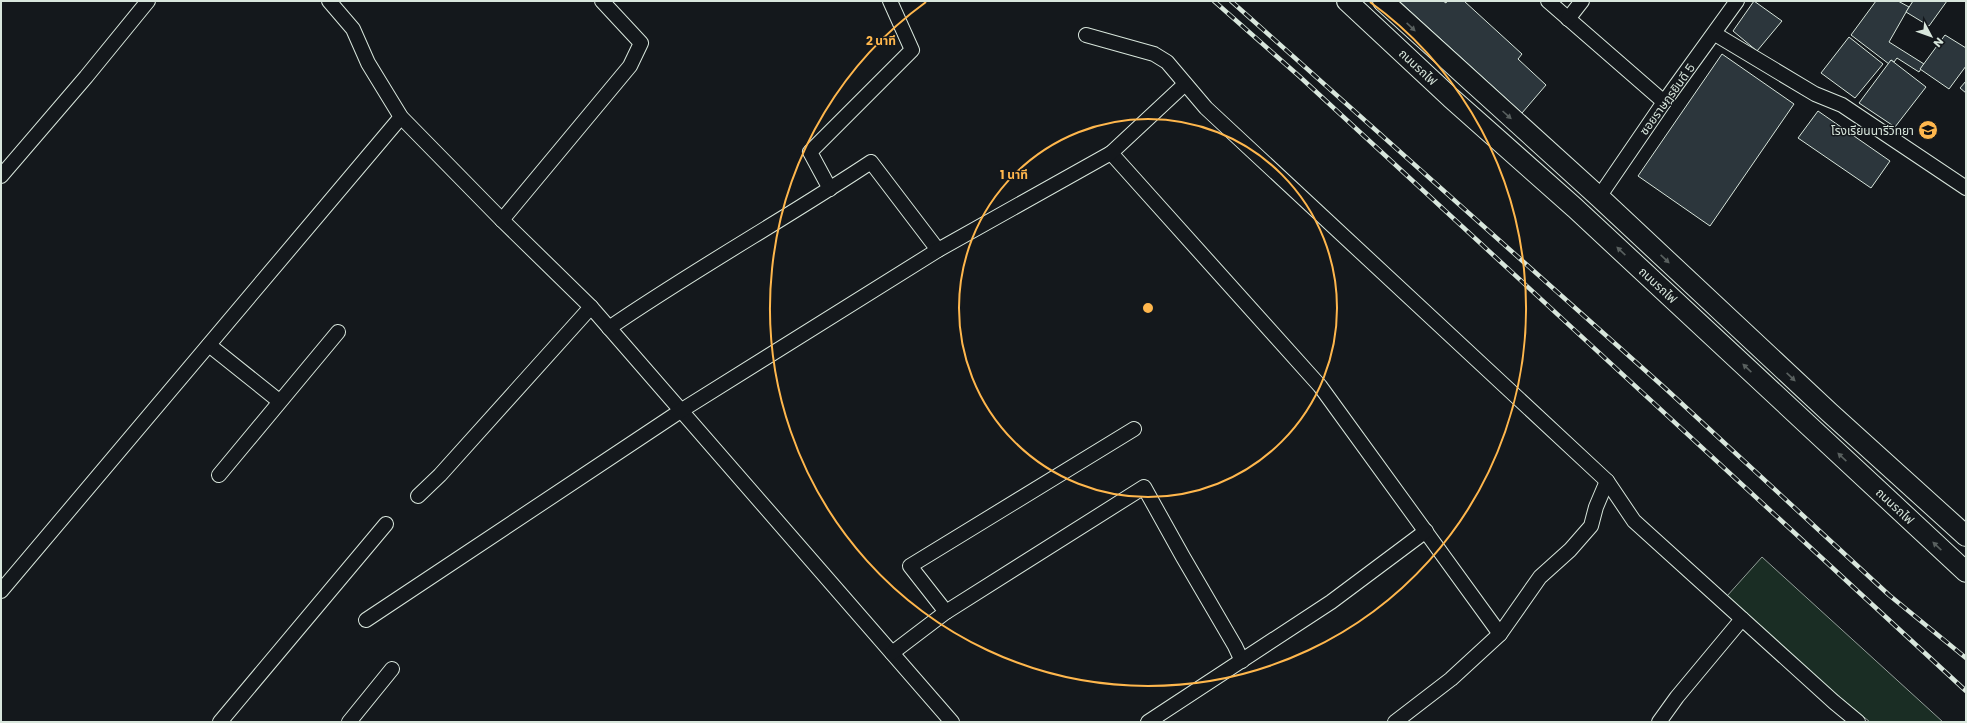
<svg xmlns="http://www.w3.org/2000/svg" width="1967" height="723" font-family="Poppins,'Noto Sans Thai',sans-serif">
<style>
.green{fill:#1a2d24;stroke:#939e99}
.building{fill:#2c363c;stroke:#d8e6dc}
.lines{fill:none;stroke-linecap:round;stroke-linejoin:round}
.street-casing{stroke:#d8e6dc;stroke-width:16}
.secondary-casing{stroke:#d8e6dc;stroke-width:22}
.street{stroke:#14181c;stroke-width:14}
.secondary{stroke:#14181c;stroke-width:20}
.rail-casing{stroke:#d8e6dc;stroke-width:4.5}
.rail{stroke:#14181c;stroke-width:3;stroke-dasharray:9;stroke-linecap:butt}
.oneway{fill:#59605f}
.ring{fill:none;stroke:#ffb74d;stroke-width:2}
.labels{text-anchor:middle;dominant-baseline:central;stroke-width:3;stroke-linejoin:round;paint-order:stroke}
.street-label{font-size:12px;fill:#d8e6dc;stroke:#14181c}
.poi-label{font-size:12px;fill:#d8e6dc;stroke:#14181c;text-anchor:end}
.centre{fill:#ffb74d;stroke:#14181c;stroke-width:2}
.ring-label{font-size:12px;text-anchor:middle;font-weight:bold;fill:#ffb74d;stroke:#14181c;stroke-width:3;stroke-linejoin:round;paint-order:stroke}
</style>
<rect width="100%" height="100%" fill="#14181c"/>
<polygon class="green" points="1762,557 1943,722 1870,722 1814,676 1727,596"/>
<g class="building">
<polygon points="1399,1 1443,1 1446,3 1447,1 1464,1 1522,54 1518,59 1546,85 1522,113"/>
<polygon points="1754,1 1782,21 1757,51 1733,31"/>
<polygon points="1876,1 1898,1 1909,7 1889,42 1924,64 1919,72 1897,58 1894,62 1891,60 1889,64 1851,35"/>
<polygon points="1913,1 1947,1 1929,26 1906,12"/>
<polygon points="1945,35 1966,48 1966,66 1949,89 1920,69"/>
<polygon points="1849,37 1883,64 1855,98 1821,73"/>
<polygon points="1722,54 1794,104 1710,226 1638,176"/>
<polygon points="1891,60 1926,87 1895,127 1859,103"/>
<polygon points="1966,81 1966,93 1960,88"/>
<polygon points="1818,111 1890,161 1871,188 1798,138"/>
</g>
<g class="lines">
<defs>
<g id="street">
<polyline points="329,1 353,29 368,63 401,117 502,220 591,307 952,722"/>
<polyline points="1548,1 1664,102"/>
<polyline points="1568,19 1582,1"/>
<polyline points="1715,34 1815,94 1842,105 1966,188"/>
<polyline points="1086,35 1154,54 1167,62 1206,108 1607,481 1634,521 1834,702 1858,722"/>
<polyline points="1111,153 1320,386 1500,634"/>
<polyline points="1,176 86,77 148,1"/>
<polyline points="830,189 810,152 912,50 890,1"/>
<polyline points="1599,197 1664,102 1737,1"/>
<polyline points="502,220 630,66 641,43 602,1"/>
<path d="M609,328C695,269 785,219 871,162L938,250"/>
<polyline points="209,345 279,401"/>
<polyline points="219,475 338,332"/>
<polyline points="418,496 440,475 591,307"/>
<polyline points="1,591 401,117"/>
<polyline points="946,612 910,566 1134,429"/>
<polyline points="366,620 682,410 938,250 1111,153 1185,84"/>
<polyline points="892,653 946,612 1144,487 1183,557 1235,646 1242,661"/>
<polyline points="220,722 386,524"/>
<polyline points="349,722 392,669"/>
<polyline points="1148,722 1331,602 1426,531"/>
<polyline points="1395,722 1451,679 1500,634 1540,577 1570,550 1591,526 1596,507 1607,481"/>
<polyline points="1659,722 1677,697 1742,619"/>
</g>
<g id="secondary">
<polyline points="1347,1 1451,98 1575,208 1966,572"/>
<polyline points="1383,1 1599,197 1830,413 1966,536"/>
</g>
</defs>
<use href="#street" class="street-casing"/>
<use href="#secondary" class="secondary-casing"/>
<use href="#street" class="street"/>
<use href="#secondary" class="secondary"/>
<defs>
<g id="rail">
<polyline points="1214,1 1299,76 1966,691"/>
<polyline points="1231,1 1666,389 1889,595 1966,658"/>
</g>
</defs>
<use href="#rail" class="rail-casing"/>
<use href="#rail" class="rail"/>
</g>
<defs><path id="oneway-solid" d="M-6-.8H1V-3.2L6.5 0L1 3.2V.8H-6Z"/></defs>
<g class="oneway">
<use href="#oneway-solid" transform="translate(1411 27) rotate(43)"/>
<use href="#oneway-solid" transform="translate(1507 115) rotate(42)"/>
<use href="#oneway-solid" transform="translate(1621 251) rotate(-137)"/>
<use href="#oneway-solid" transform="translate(1665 259) rotate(43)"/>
<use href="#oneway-solid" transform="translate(1747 368) rotate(-137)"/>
<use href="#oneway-solid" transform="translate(1791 377) rotate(43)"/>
<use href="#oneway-solid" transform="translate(1842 457) rotate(-137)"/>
<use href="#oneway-solid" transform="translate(1937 546) rotate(-137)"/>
</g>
<g class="ring">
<circle cx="1148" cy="308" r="189"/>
<path d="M1370 2A378 378 0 1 1 926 2"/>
</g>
<defs>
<symbol id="school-disc" viewBox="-11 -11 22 22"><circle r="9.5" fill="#ffb74d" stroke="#14181c"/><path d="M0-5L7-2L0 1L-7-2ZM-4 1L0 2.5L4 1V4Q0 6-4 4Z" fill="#111"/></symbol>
</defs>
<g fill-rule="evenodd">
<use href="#school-disc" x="1917" y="119" width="22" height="22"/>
</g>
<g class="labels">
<g class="street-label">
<text transform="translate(1418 67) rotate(43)">ถนนรถไฟ</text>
<text transform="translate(1667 99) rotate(-54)">ซอยราษฎรยินดี 5</text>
<text transform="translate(1658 285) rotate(43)">ถนนรถไฟ</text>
<text transform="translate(1895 506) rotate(43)">ถนนรถไฟ</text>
</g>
<g class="poi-label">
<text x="1914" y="130">โรงเรียนนารีวิทยา</text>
</g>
</g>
<circle cx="1148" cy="308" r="6" class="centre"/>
<g class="ring-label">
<text x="881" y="45">2 นาที</text>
<text x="1014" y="179">1 นาที</text>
</g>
<rect width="1967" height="723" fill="none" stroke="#d8e6dc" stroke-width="4"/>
<g transform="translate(1931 36) rotate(131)" stroke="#14181c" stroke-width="3" paint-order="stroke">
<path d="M0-3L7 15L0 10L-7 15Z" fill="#d8e6dc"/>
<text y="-6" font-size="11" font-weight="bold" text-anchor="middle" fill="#d8e6dc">N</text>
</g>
</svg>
